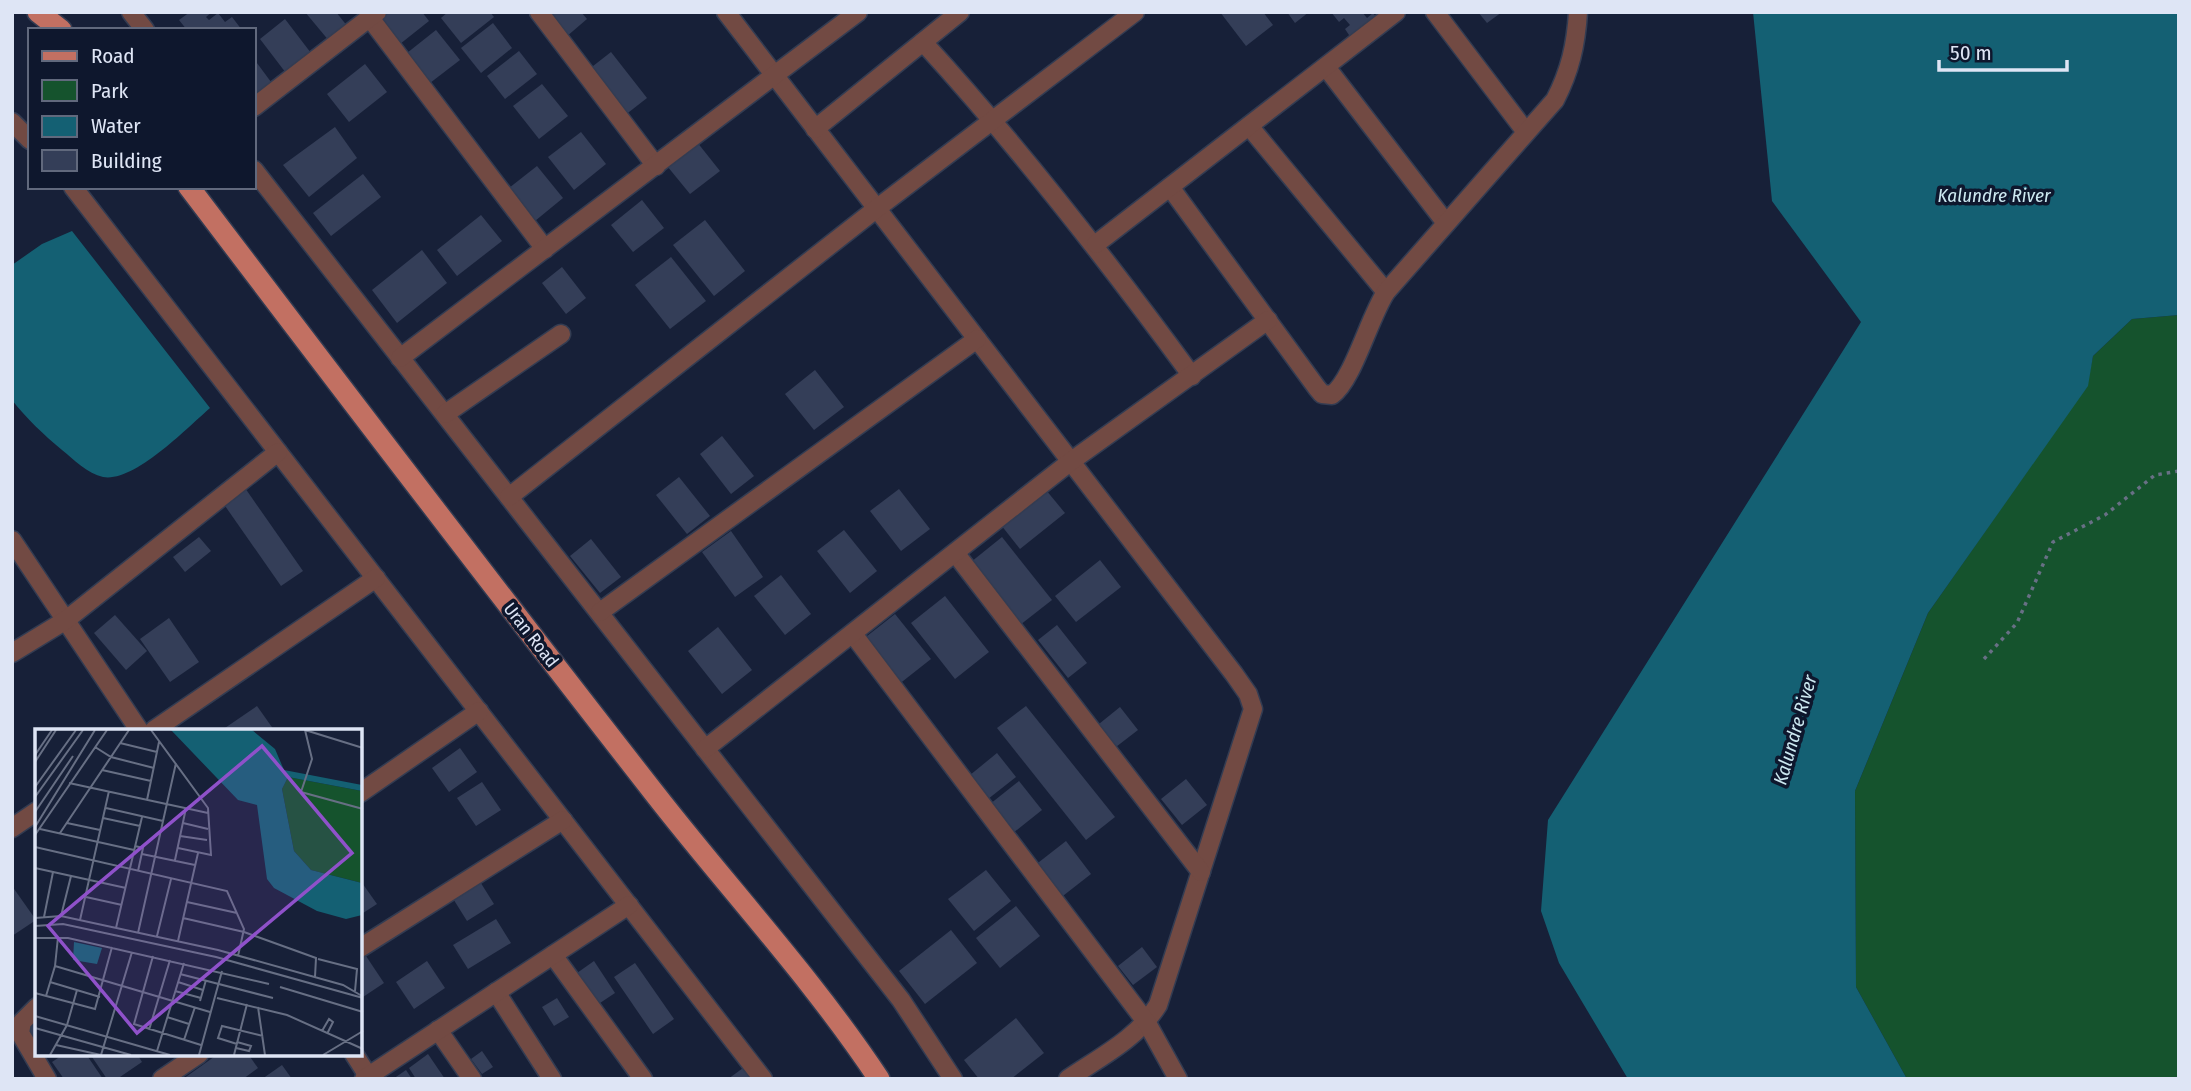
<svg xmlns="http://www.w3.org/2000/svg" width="2191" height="1091" font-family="'Fira Sans Condensed',sans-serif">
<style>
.green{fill:#15532d}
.water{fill:#146073}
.building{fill:#343e58}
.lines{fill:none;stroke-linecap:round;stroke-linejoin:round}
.minor-casing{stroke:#333c52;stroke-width:21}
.primary-casing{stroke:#333c52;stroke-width:24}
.path{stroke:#687085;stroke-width:3.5;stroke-dasharray:3.5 5;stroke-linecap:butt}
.minor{stroke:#724a43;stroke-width:18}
.primary{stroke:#c27062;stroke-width:21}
.labels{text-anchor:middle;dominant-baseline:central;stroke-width:7;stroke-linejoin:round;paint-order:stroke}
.street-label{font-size:18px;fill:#dee5f5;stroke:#0e172d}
.water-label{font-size:19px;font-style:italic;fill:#cde9f1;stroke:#0e172d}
.inset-road{fill:none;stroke:#676f84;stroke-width:2}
.view{fill:#8f51ca;fill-opacity:0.15;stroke:#8f51ca;stroke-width:3.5}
.inset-edge{fill:none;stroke:#dee5f5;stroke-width:3.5}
</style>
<rect width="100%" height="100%" fill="#172038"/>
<polygon class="green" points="2179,315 2179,1079 1907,1079 1856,987 1855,791 1928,613 2087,386 2093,356 2132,319"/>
<g class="water">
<polygon points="1753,12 2179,12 2179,315 2132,319 2093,356 2088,386 1928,613 1855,791 1856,987 1907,1079 1628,1079 1559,963 1541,911 1548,820 1861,322 1772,201"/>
<path d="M72,231L210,408C188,427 134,483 103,477C88,474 73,459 62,450C44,435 26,418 12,400V265L42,244Z"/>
</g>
<g class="building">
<polygon points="190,12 212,12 206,17 209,20 218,13 225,22 232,17 242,30 187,30 179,20"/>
<polygon points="305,12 336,12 348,27 330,42"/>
<polygon points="389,12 422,12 429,21 400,44 380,19"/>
<polygon points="448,12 490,12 494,17 461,43 441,18"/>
<polygon points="547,12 581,12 587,19 566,37"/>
<polygon points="1220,12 1263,12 1273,25 1246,46"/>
<polygon points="1287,12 1309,12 1295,23"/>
<polygon points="1331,12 1362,12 1367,18 1373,13 1376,17 1351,38 1345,29 1350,25 1344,18 1339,22"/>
<polygon points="1478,12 1502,12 1487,23"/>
<polygon points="285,19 314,57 289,77 260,39"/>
<polygon points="493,23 512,48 481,73 461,48"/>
<polygon points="436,30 460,60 430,83 407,53"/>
<polygon points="519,51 537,74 505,99 487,76"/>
<polygon points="611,52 647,98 615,123 579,77"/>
<polygon points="254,59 274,86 260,96 254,87"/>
<polygon points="365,64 387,92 349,122 327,94"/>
<polygon points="542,84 568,116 539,139 513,106"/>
<polygon points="335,127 357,158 309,197 283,165"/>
<polygon points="581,132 606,164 574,190 548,157"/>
<polygon points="693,137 720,171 690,194 663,161"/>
<polygon points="537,166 563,198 535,221 509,188"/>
<polygon points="363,174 381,197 331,236 313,213"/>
<polygon points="642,200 664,228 633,252 611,225"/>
<polygon points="481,215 502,241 457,276 437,250"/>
<polygon points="705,220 745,271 714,296 673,245"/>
<polygon points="422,250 447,283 397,323 372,290"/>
<polygon points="671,257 706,301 670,329 635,285"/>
<polygon points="562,267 586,298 566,314 542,283"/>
<polygon points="815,370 844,407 814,430 785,394"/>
<polygon points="722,436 754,476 731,494 700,454"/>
<polygon points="679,477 710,516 687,534 656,495"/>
<polygon points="245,488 303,571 281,586 223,503"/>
<polygon points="899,489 930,529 901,551 870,511"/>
<polygon points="1046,490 1065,513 1020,549 1001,525"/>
<polygon points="844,530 877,571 850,593 817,551"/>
<polygon points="731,531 763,577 735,597 702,552"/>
<polygon points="199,537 211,551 185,572 173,557"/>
<polygon points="1002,537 1052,600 1020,625 971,562"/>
<polygon points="591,539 621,577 600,593 570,556"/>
<polygon points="1100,560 1121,587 1076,622 1055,596"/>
<polygon points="781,575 811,614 785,635 754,596"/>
<polygon points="945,596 989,652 955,679 911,623"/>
<polygon points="895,614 931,659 898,685 862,640"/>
<polygon points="115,615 147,651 126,670 94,633"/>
<polygon points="169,618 199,662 170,682 140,639"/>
<polygon points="1057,625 1087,663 1068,678 1038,640"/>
<polygon points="718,627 752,670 722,694 688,651"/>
<polygon points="257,706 274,730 222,730"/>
<polygon points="1026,706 1115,817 1086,840 997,728"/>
<polygon points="1120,707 1138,730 1112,750 1094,728"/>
<polygon points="460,748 477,772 449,792 432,768"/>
<polygon points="997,753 1016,777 983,803 964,780"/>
<polygon points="1186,779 1207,805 1182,825 1161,799"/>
<polygon points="1019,781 1042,810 1008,837 985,808"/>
<polygon points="482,782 501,810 476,826 457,798"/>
<polygon points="1066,841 1091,874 1059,899 1034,866"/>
<polygon points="986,870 1011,901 974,931 948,899"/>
<polygon points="360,880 377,904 360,915"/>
<polygon points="479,880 494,904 467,921 452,897"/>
<polygon points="12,886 36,920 12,936"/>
<polygon points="1016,906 1040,936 1000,968 976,938"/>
<polygon points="496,919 511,943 468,969 453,945"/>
<polygon points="951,930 977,963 925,1004 899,971"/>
<polygon points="1142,947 1157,967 1133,985 1118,966"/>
<polygon points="362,950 384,983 360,999 360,951"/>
<polygon points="427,961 445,988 414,1009 396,982"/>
<polygon points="594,961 615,993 597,1005 577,973"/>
<polygon points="635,963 674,1019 653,1034 614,977"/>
<polygon points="557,998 569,1017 554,1026 542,1007"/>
<polygon points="1016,1018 1044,1053 1011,1079 979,1079 964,1060"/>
<polygon points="37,1019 37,1043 25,1026"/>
<polygon points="482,1051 493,1067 482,1074 471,1059"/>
<polygon points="64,1054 86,1054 103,1079 64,1079 52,1062"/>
<polygon points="90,1054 137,1054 142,1062 117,1079 107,1079"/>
<polygon points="218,1054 248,1054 258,1068 243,1079 183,1079"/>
<polygon points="428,1054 445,1079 416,1079 409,1068"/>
<polygon points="282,1065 292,1079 262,1079"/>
<polygon points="743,1068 750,1079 728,1079"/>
<polygon points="406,1070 412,1079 393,1079"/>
</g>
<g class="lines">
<defs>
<g id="minor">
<polyline points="131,12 145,30"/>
<polyline points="539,12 656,166"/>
<path d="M726,12L1234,674L1248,694L1253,709L1158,1005C1137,1039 1100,1057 1068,1079"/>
<polyline points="1435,12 1526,132"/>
<polyline points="370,18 545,249"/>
<path d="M923,42C1020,148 1107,260 1192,376"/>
<polyline points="1326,67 1446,223"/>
<polyline points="254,107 377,12"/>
<polyline points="12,122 30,140"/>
<polyline points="1249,126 1386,292"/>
<polyline points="815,129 960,12"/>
<polyline points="254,170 901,1000 953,1079"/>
<polyline points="73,187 763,1079"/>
<path d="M1170,187L1317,388L1322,394L1332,395C1353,380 1369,318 1386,292L1555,100C1570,71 1576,45 1578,12"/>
<polyline points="1096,244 1396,12"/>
<polyline points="400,358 858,12"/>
<polyline points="445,414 561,334"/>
<polyline points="509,497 876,209 1135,12"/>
<polyline points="12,540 139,730"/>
<polyline points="956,554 1201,872"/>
<polyline points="600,612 977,339"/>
<polyline points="853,634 1147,1023 1178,1079"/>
<polyline points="12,653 66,620 278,452"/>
<polyline points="154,730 376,578"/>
<polyline points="705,749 1070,462 1268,320"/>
<polyline points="360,793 479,711"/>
<polyline points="12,828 37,811"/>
<polyline points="360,948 563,820"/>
<polyline points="553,955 643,1079"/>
<polyline points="496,992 552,1079"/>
<polyline points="37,1007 22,1022 20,1033 47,1079"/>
<polyline points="438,1030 472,1079"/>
<polyline points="354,1054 370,1079"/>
<polyline points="162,1079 199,1054"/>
<polyline points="364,1079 629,905"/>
</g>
<g id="primary">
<polyline points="38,12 61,30"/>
<path d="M189,187C343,390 498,593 655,794C729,889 812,978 879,1079"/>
</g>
</defs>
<use href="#minor" class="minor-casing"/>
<use href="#primary" class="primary-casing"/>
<polyline class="path" points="1984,659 2017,623 2053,542 2105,515 2155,475 2179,471"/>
<use href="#minor" class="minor"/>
<use href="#primary" class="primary"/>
</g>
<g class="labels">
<g class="street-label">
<text transform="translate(531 635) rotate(52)">Uran Road</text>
</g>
<g class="water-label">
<text x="1994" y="195">Kalundre River</text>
<text transform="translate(1795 730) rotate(-74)">Kalundre River</text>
</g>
</g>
<g transform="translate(35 729)">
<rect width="327" height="327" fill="#172038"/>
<path d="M253,48L327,62V154L276,141L259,122L247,60Z" fill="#15532d"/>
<path d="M136,1H217L240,20L249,41L327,56V62L253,48L247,60L259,122L276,141L327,154V186L311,190L282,182L239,159L232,150L222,76L203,71ZM39,213L67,219L62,235L38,231Z" fill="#146073"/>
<path class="inset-road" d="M116,1L173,79L176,126L143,119M270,1L277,30L266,63L328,80M270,1L328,19M85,14L122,23M60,18L76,28L119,39M0,26L17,1M0,33L21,1M67,41L116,52M34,54L173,84M0,58L41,1M0,68L48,1M112,71L124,13M71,79L128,92M0,83L38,27M68,89L105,97M32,94L65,101M148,94L173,100M0,98L60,1M5,100L99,121M25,104L94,1M0,106L72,1M145,107L172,111M100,117L108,119L103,142M0,118L192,162L209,200L203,227M107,125L160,136M140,131L151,79M0,139L91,159M51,168L87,176M152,173L202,184M26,187L36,147M9,188L18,143M0,189L26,187L183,221L308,256L327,267M148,189L209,203L281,229L280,248M45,191L74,62M0,197L28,195L181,228L328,269M81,199L107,88M103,204L141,34M122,207L136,150M0,209H33L234,255M143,212L163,124M118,227L99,295L166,316M283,230L322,240L320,262M20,237L175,283M145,245L238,269M15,253L65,268M143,253L168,261M245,258L328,283M140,262L166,269M0,264L60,280L77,218M11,267L20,237L23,208M182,269L252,286L328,320M165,272L171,251M223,278L230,326M0,287L135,326M132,288L154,295M0,299L96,326M114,301L135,231M287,302L294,290L298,293L292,305M149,311L160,278M202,315L183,309L187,297L228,307M21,316L66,326M201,319L214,322L216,317L202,313M122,322L149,234M15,326L32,296L42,261M66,326L97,223M164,326L187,242M199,326L212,275M288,326L328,302"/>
<path class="view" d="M227,17L317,124L102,304L13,197Z"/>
<rect width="327" height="327" class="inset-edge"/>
</g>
<rect width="2191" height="1091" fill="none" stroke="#dee5f5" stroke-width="28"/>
<rect x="28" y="28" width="228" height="161" fill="#0e172d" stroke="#61697d" stroke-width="2"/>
<rect x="42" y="51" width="35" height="10" fill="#c27062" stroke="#61697d" stroke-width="2"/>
<text x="91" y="63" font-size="21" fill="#dee5f5">Road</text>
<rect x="42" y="80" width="35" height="21" fill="#15532d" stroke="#61697d" stroke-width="2"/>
<text x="91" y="98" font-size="21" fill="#dee5f5">Park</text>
<rect x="42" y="116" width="35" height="21" fill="#146073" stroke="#61697d" stroke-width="2"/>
<text x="91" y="133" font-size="21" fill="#dee5f5">Water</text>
<rect x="42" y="150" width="35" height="21" fill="#343e58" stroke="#61697d" stroke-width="2"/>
<text x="91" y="168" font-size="21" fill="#dee5f5">Building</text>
<path d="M1939 60v10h128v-10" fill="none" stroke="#dee5f5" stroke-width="3.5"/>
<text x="1950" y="60" font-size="21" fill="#dee5f5" stroke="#0e172d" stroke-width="5" paint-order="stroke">50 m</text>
</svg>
